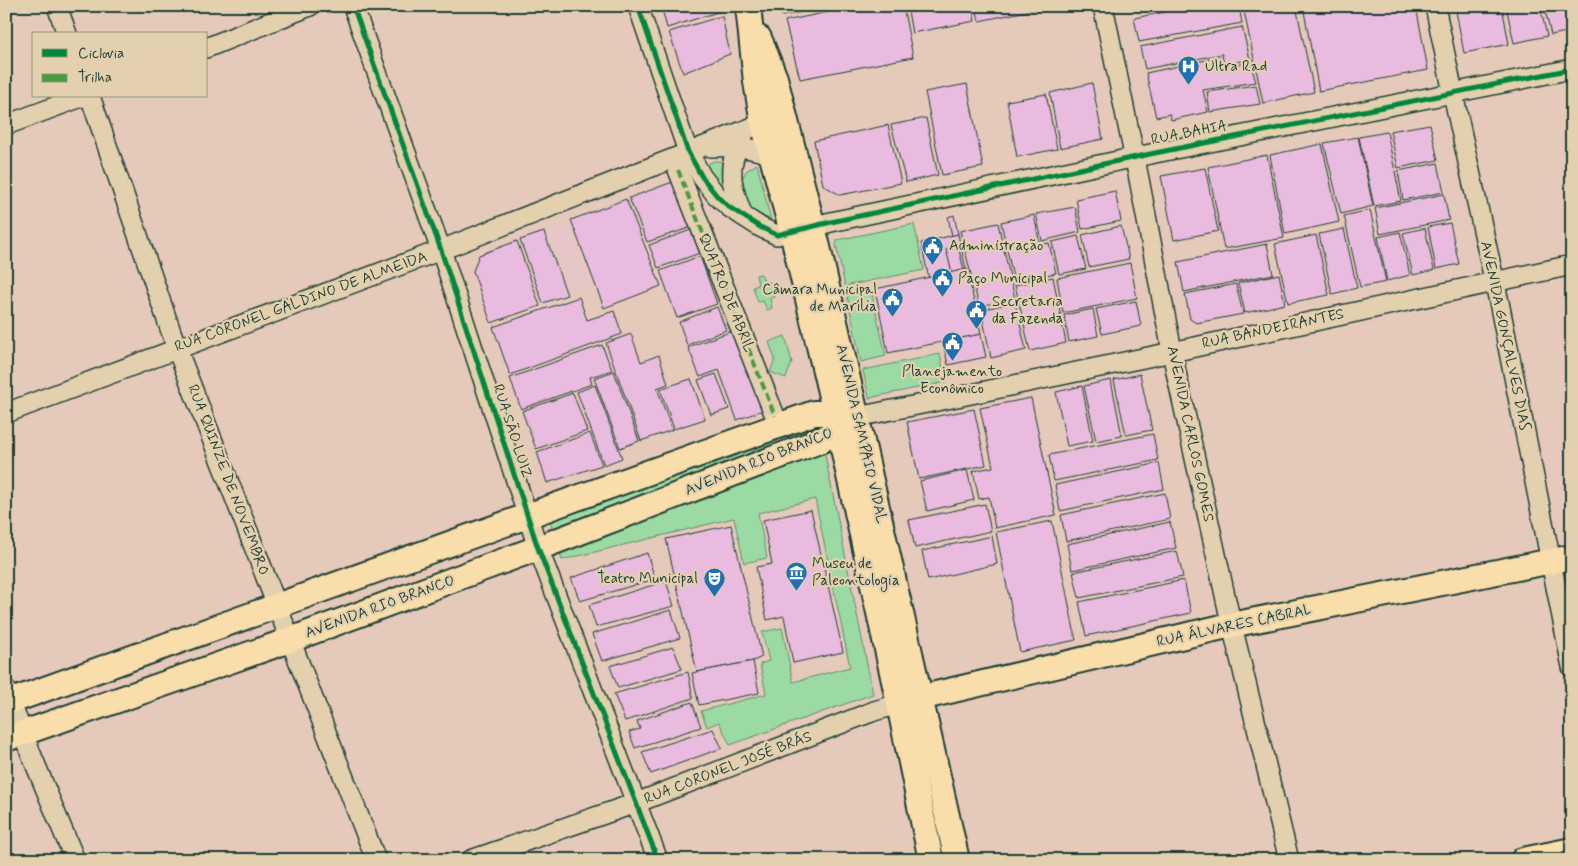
<svg xmlns="http://www.w3.org/2000/svg" width="1578" height="866" font-family="Mynerve,sans-serif">
<style>
.built{fill:#e6c6c6}
.green{fill:#9cdaa3;stroke:#5e8c6c}
.building{fill:#e9bbde;stroke:#1f3d34}
.lines{fill:none;stroke-linecap:round;stroke-linejoin:round}
.minor-casing{stroke:#1f3d34;stroke-width:22}
.major-casing{stroke:#1f3d34;stroke-width:28}
.minor{stroke:#e3d0ae;stroke-width:19}
.major{stroke:#f9deab;stroke-width:24}
.quiet{stroke:#4a9a42;stroke-width:4;stroke-dasharray:8 4;stroke-linecap:butt}
.cycleway-casing{stroke:#e3d0ae;stroke-width:8}
.cycleway{stroke:#00873e;stroke-width:5}
.labels{text-anchor:middle;dominant-baseline:central;stroke-width:4.5;stroke-linejoin:round;paint-order:stroke}
.poi-label{font-size:15px;fill:#1f3d34;stroke:#e3d0ae;text-anchor:start}
.street-label{font-size:15px;fill:#1f3d34;stroke:#e3d0ae}
</style>
<rect width="100%" height="100%" fill="#e5cabc"/>
<filter id="ink" filterUnits="userSpaceOnUse"><feTurbulence type="fractalNoise" baseFrequency=".02" numOctaves="2"/><feDisplacementMap in="SourceGraphic" scale="10" xChannelSelector="R" yChannelSelector="G"/><feConvolveMatrix kernelMatrix="1 2 1 2 8 2 1 2 1" color-interpolation-filters="sRGB"/></filter>
<g filter="url(#ink)">
<polygon class="built" points="569,222 592,285 571,294 547,230"/>
<g class="green">
<polygon points="714,161 719,161 724,164 729,198 706,168 709,163"/>
<polygon points="757,164 771,220 750,209 740,183 746,171"/>
<polygon points="914,224 924,270 845,286 836,245 837,240"/>
<polygon points="761,274 765,283 770,282 775,297 770,298 772,308 767,310 763,301 758,302 753,287 758,285 756,275"/>
<polygon points="871,290 886,356 861,362 847,295"/>
<polygon points="785,336 792,362 786,378 770,372 775,359 769,342"/>
<polygon points="940,354 946,382 869,398 863,370"/>
<polygon points="816,421 818,432 553,529 549,518"/>
<polygon points="824,450 873,694 730,745 719,722 707,727 701,711 766,694 760,664 769,661 762,632 782,628 793,682 850,667 815,499 758,513 767,558 744,563 734,518 562,560 560,554"/>
</g>
<g class="building">
<polygon points="661,6 720,6 721,11 667,28"/>
<polygon points="780,6 834,6 782,16"/>
<polygon points="857,6 903,6 913,57 800,79 785,21"/>
<polygon points="907,6 972,6 975,21 912,33"/>
<polygon points="976,6 1052,6 979,21"/>
<polygon points="1146,6 1172,6 1147,11"/>
<polygon points="1196,6 1239,6 1242,23 1139,42 1134,18"/>
<polygon points="1243,6 1296,6 1314,92 1263,103"/>
<polygon points="1303,6 1416,6 1428,70 1319,91"/>
<polygon points="1455,6 1502,6 1509,44 1464,53"/>
<polygon points="1506,6 1540,6 1547,36 1514,43"/>
<polygon points="1544,6 1572,6 1572,31 1551,35"/>
<polygon points="722,16 730,54 683,73 669,32"/>
<polygon points="1242,27 1250,59 1224,65 1222,54 1145,69 1140,47"/>
<polygon points="1220,57 1221,69 1250,62 1256,82 1203,90 1208,112 1171,120 1170,114 1156,117 1146,73"/>
<polygon points="1092,83 1103,139 1060,148 1050,93"/>
<polygon points="967,84 983,167 942,175 925,92"/>
<polygon points="1256,85 1260,104 1210,112 1207,92"/>
<polygon points="1046,94 1057,149 1017,157 1007,101"/>
<polygon points="926,118 938,175 906,182 891,125"/>
<polygon points="1430,124 1438,160 1398,168 1390,131"/>
<polygon points="888,125 901,183 840,195 823,185 814,141"/>
<polygon points="1387,132 1401,201 1374,206 1359,137"/>
<polygon points="1358,137 1373,206 1341,214 1324,143"/>
<polygon points="1322,144 1339,222 1285,234 1270,155"/>
<polygon points="1267,155 1284,238 1224,249 1208,167"/>
<polygon points="1438,163 1444,192 1403,200 1398,171"/>
<polygon points="1205,168 1218,231 1174,240 1161,176"/>
<polygon points="678,180 695,226 647,242 629,198"/>
<polygon points="1115,191 1121,221 1082,229 1076,199"/>
<polygon points="1444,194 1449,220 1380,234 1375,208"/>
<polygon points="626,199 661,286 604,308 571,220"/>
<polygon points="1075,207 1080,232 1042,241 1036,214"/>
<polygon points="1370,210 1386,282 1360,287 1344,216"/>
<polygon points="954,215 958,234 952,236 948,217"/>
<polygon points="1034,215 1040,245 1049,243 1056,273 1014,282 1001,222"/>
<polygon points="998,223 1015,299 979,306 960,231"/>
<polygon points="1450,223 1459,264 1436,269 1428,227"/>
<polygon points="1121,226 1129,259 1089,267 1082,235"/>
<polygon points="1425,228 1434,270 1413,275 1403,233"/>
<polygon points="1344,229 1357,288 1332,294 1319,234"/>
<polygon points="691,230 700,253 658,268 649,245"/>
<polygon points="544,232 567,295 543,303 520,240"/>
<polygon points="1400,232 1410,275 1387,281 1378,237"/>
<polygon points="958,234 986,357 948,365 921,243"/>
<polygon points="1316,235 1329,295 1288,303 1275,244"/>
<polygon points="1078,236 1086,269 1059,274 1052,242"/>
<polygon points="517,241 540,306 491,323 473,271 479,255"/>
<polygon points="1267,244 1273,274 1184,292 1178,262"/>
<polygon points="958,246 964,270 952,273 946,249"/>
<polygon points="700,256 717,304 677,318 660,271"/>
<polygon points="1130,263 1137,298 1063,313 1057,278"/>
<polygon points="967,269 981,334 888,353 875,289"/>
<polygon points="1279,274 1285,304 1245,313 1238,283"/>
<polygon points="1053,277 1066,343 1030,351 1015,285"/>
<polygon points="1236,284 1243,314 1196,323 1190,319 1185,294"/>
<polygon points="579,297 587,320 614,311 622,334 510,375 493,327"/>
<polygon points="1136,301 1141,326 1102,334 1096,309"/>
<polygon points="1015,302 1026,350 991,358 981,310"/>
<polygon points="717,307 726,330 687,345 679,322"/>
<polygon points="1093,309 1098,336 1069,342 1064,315"/>
<polygon points="732,331 763,410 737,420 719,370 700,377 688,347"/>
<polygon points="631,334 641,362 659,355 668,384 657,388 672,430 641,441 606,343"/>
<polygon points="602,345 612,370 590,377 592,384 521,409 510,378"/>
<polygon points="614,371 639,441 620,448 594,378"/>
<polygon points="716,374 729,409 711,415 698,380"/>
<polygon points="1140,374 1152,430 1126,435 1114,380"/>
<polygon points="691,379 705,419 674,429 660,389"/>
<polygon points="1111,380 1122,436 1096,441 1084,386"/>
<polygon points="595,385 622,458 604,465 577,392"/>
<polygon points="1082,386 1093,441 1067,446 1056,392"/>
<polygon points="573,393 587,431 536,449 522,411"/>
<polygon points="1031,398 1056,515 995,528 989,497 979,499 973,471 993,467 980,408"/>
<polygon points="974,409 986,465 919,479 907,422"/>
<polygon points="590,433 602,465 547,483 537,452"/>
<polygon points="1153,434 1158,460 1054,481 1049,455"/>
<polygon points="1159,463 1164,489 1060,511 1055,485"/>
<polygon points="967,470 974,500 927,511 920,481"/>
<polygon points="1165,493 1170,519 1066,541 1061,515"/>
<polygon points="985,504 991,531 915,548 909,520"/>
<polygon points="811,510 843,652 793,663 784,616 767,620 756,567 772,564 763,520"/>
<polygon points="1052,521 1076,640 1020,652 996,532"/>
<polygon points="1170,522 1176,548 1072,570 1067,544"/>
<polygon points="731,525 762,657 753,661 697,672 666,539"/>
<polygon points="992,536 997,564 928,580 922,551"/>
<polygon points="1177,551 1183,577 1079,598 1073,572"/>
<polygon points="647,553 655,579 580,601 571,578"/>
<polygon points="1184,580 1191,613 1086,636 1079,602"/>
<polygon points="666,581 674,606 596,627 589,605"/>
<polygon points="671,610 680,638 602,661 592,634"/>
<polygon points="673,647 682,669 618,688 610,666"/>
<polygon points="753,661 759,693 699,705 692,673"/>
<polygon points="688,672 693,698 625,721 614,694"/>
<polygon points="692,702 701,727 635,748 629,732 640,729 637,721"/>
<polygon points="713,729 722,748 651,774 642,752"/>
</g>
<g class="lines">
<defs>
<g id="minor">
<polyline points="57,6 67,34"/>
<polyline points="353,6 441,250 538,548 658,860"/>
<polyline points="638,6 688,152 702,177 717,196 729,207 760,227 777,235 831,222 1155,153 1572,69"/>
<polyline points="1103,6 1139,179 1176,372 1228,609 1289,860"/>
<polyline points="1435,6 1458,117 1499,302 1572,667"/>
<polyline points="206,48 310,6"/>
<polyline points="90,96 177,349 376,860"/>
<polyline points="6,125 84,96"/>
<path d="M711,147C735,146 760,147 780,160"/>
<polyline points="678,170 775,416"/>
<path d="M743,216C731,186 725,166 743,137"/>
<polyline points="6,413 441,250 763,123"/>
<polyline points="857,417 952,398 1172,352 1572,265"/>
<polyline points="6,690 22,732 75,860"/>
<polyline points="471,860 636,803 874,711 899,704"/>
</g>
<g id="major">
<polyline points="748,6 756,82 763,123 792,232 839,430 899,704 931,860"/>
<polyline points="759,38 775,78 818,247 957,860"/>
<polyline points="905,702 932,695 1231,625 1572,557"/>
<polyline points="6,703 814,413 834,413 857,417"/>
<polyline points="6,739 290,640 538,548 822,440 857,417"/>
<polyline points="1523,860 1572,850"/>
</g>
</defs>
<use href="#minor" class="minor-casing"/>
<use href="#major" class="major-casing"/>
<use href="#minor" class="minor"/>
<use href="#major" class="major"/>
<polyline class="quiet" points="678,170 775,416"/>
<defs>
<g id="cycleway">
<polyline points="353,6 441,250 538,548 658,860"/>
<polyline points="638,6 688,152 702,177 717,196 729,207 760,227 777,235 831,222 1155,153 1572,69"/>
</g>
</defs>
<use href="#cycleway" class="cycleway-casing"/>
<use href="#cycleway" class="cycleway"/>
</g>
</g>
<defs>
<symbol id="hospital-pin" viewBox="-11 -11 22 30"><path d="M0 17L-7.5 6A9.5 9.5 0 1 1 7.5 6Z" fill="#1f6fb2" stroke="#e3d0ae"/><path d="M-5-5h3v3.5h4V-5h3V5h-3V1.5h-4V5h-3Z" fill="#fff"/></symbol>
<symbol id="civic-pin" viewBox="-11 -11 22 30"><path d="M0 17L-7.5 6A9.5 9.5 0 1 1 7.5 6Z" fill="#1f6fb2" stroke="#e3d0ae"/><path d="M-.6-6.5H3V-4.5H.6V-3L4-1V1h2V6H-6V1h2V-1L-.6-3ZM-1.2 2.5V6h2.4V2.5Z" fill="#fff"/></symbol>
<symbol id="museum-pin" viewBox="-11 -11 22 30"><path d="M0 17L-7.5 6A9.5 9.5 0 1 1 7.5 6Z" fill="#1f6fb2" stroke="#e3d0ae"/><path d="M0-6L6-3V-2H-6V-3ZM-5-1h2V3h-2ZM-1-1h2V3h-2ZM3-1h2V3H3ZM-6 4H6V6H-6Z" fill="#fff"/></symbol>
<symbol id="theatre-pin" viewBox="-11 -11 22 30"><path d="M0 17L-7.5 6A9.5 9.5 0 1 1 7.5 6Z" fill="#1f6fb2" stroke="#e3d0ae"/><path d="M-5-5.5Q0-4 5-5.5V0Q5 5 0 6Q-5 5-5 0ZM-3.3-2.5H-1v1.5H-3.3ZM1-2.5H3.3v1.5H1ZM-2.8 1Q0 5.5 2.8 1Z" fill="#fff"/></symbol>
</defs>
<g fill-rule="evenodd">
<use href="#hospital-pin" x="1176" y="54" width="25" height="34"/>
<use href="#civic-pin" x="920" y="234" width="25" height="34"/>
<use href="#civic-pin" x="930" y="266" width="25" height="34"/>
<use href="#civic-pin" x="880" y="286" width="25" height="34"/>
<use href="#civic-pin" x="964" y="298" width="25" height="34"/>
<use href="#civic-pin" x="940" y="330" width="25" height="34"/>
<use href="#museum-pin" x="784" y="560" width="25" height="34"/>
<use href="#theatre-pin" x="702" y="566" width="25" height="34"/>
</g>
<g class="labels">
<g class="poi-label">
<text x="1205" y="67">Ultra Rad</text>
<text x="949" y="246">Administração</text>
<text x="958" y="279">Paço Municipal</text>
<text x="877" y="290" text-anchor="end">Câmara Municipal<tspan x="877" dy="17">de Marília</tspan></text>
<text x="992" y="302">Secretaria<tspan x="992" dy="17">da Fazenda</tspan></text>
<text x="952" y="372" text-anchor="middle">Planejamento<tspan x="952" dy="17">Econômico</tspan></text>
<text x="812" y="564">Museu de<tspan x="812" dy="17">Paleontologia</tspan></text>
<text x="698" y="579" text-anchor="end">Teatro Municipal</text>
</g>
<g class="street-label">
<text transform="translate(1189 133) rotate(-11)">RUA BAHIA</text>
<text transform="translate(726 293) rotate(68)">QUATRO DE ABRIL</text>
<text transform="translate(301 302) rotate(-20)">RUA CORONEL GALDINO DE ALMEIDA</text>
<text transform="translate(1273 329) rotate(-12)">RUA BANDEIRANTES</text>
<text transform="translate(1505 336) rotate(78)">AVENIDA GONÇALVES DIAS</text>
<text transform="translate(512 431) rotate(72)">RUA SÃO LUIZ</text>
<text transform="translate(861 434) rotate(77)">AVENIDA SAMPAIO VIDAL</text>
<text transform="translate(1190 434) rotate(78)">AVENIDA CARLOS GOMES</text>
<text transform="translate(759 462) rotate(-22)">AVENIDA RIO BRANCO</text>
<text transform="translate(228 480) rotate(69)">RUA QUINZE DE NOVEMBRO</text>
<text transform="translate(380 607) rotate(-20)">AVENIDA RIO BRANCO</text>
<text transform="translate(1234 626) rotate(-12)">RUA ÁLVARES CABRAL</text>
<text transform="translate(728 768) rotate(-21)">RUA CORONEL JOSÉ BRÁS</text>
</g>
</g>
<rect width="1578" height="866" fill="none" stroke="#e3d0ae" stroke-width="25"/>
<rect x="12" y="12" width="1553" height="841" fill="none" stroke="#1f3d34" stroke-width="2" filter="url(#ink)"/>
<rect x="32" y="32" width="175" height="65" fill="#e3d0ae" stroke="#95957d"/>
<rect x="42" y="49" width="25" height="8" fill="#00873e" stroke="#95957d"/>
<text x="78" y="58" font-size="15" fill="#1f3d34">Ciclovia</text>
<rect x="42" y="74" width="25" height="8" fill="#4a9a42" stroke="#95957d"/>
<text x="78" y="82" font-size="15" fill="#1f3d34">Trilha</text>
</svg>
